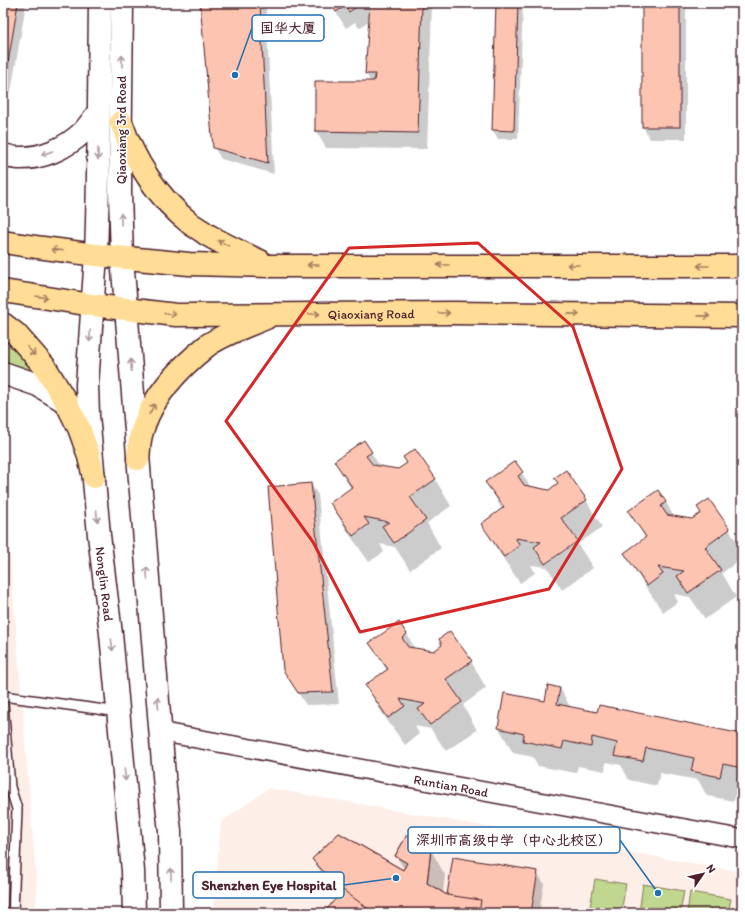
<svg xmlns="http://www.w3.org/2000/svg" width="745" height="916" font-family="Itim,'LXGW WenKai TC',sans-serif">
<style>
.built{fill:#feeee8}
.green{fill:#bfd78e;stroke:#847b5c}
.shadow{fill:#0003;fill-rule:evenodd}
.building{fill:#fdc5b1;stroke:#4a1f2b}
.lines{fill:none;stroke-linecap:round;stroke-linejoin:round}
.service-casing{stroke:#4a1f2b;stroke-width:12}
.minor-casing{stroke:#4a1f2b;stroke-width:21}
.tertiary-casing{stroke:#4a1f2b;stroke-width:25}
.secondary-casing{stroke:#4a1f2b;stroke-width:25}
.primary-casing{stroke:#4a1f2b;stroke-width:25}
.service{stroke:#fff;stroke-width:9}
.minor{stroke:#fff;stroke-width:18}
.tertiary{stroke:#fff;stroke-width:22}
.secondary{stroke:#fff;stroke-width:22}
.primary{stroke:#ffdd96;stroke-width:22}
.oneway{stroke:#ae9aa0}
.oneway2{stroke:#a47e60}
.marked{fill:none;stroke:#d62828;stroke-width:3;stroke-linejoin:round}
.labels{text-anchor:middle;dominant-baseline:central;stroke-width:3;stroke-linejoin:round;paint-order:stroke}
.street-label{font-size:13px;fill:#4a1f2b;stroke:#fff}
.leader{fill:none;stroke:#1f6fb2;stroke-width:1.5}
.callout-dot{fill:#1f6fb2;stroke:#fff;stroke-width:1.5}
.callout{fill:#fff;stroke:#1f6fb2;stroke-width:1.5}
.callout-label{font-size:14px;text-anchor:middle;font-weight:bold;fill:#4a1f2b}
</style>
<rect width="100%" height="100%" fill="#fff"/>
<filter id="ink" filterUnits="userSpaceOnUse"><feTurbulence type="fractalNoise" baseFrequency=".025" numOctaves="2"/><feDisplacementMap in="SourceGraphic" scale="8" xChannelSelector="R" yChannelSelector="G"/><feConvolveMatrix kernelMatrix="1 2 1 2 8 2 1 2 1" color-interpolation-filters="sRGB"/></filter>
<g filter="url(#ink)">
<g class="built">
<polygon points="3,468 37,888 36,913 3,913"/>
<polygon points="269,788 742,872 742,913 213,913 221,822"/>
</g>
<g class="green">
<polygon points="3,333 38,370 38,380 3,366"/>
<polygon points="595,879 626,884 621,913 589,913"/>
<polygon points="643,884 684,891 680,913 639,913"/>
<polygon points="690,892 731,899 728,913 687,913"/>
</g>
<g class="shadow">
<polygon points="3,3 26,4 11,92 3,91"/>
<polygon points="201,3 263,3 266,9 274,174 221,159 214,147"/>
<polygon points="330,3 431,3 432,5 427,149 326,148 316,131 316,82 371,82 366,74 370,20 359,28 355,22 346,28"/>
<polygon points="497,3 523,3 518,139 498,139 493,130"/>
<polygon points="643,3 686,3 686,139 650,139 643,127"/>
<polygon points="371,452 380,467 435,479 451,506 427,523 441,548 410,570 395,547 380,544 384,552 369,562 347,531 331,503 351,489 335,462"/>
<path d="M515,462L531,488L586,500L602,527L578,544L593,568L562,590L547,567L531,565L535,573L520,583L498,551L482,524L502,510L487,482ZM577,540V543L547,563L546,562Z"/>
<polygon points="311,484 318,495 339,704 306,705 291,682"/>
<polygon points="666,502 674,517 729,529 742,551 742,558 722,573 736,597 705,619 690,597 674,594 678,602 663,612 641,580 625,553 646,539 630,511"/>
<polygon points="407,634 415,649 471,661 486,688 463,705 477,730 446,751 431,729 415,726 419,734 405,745 382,713 366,685 387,671 371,644"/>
<polygon points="560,688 570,707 598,713 742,735 742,789 737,788 734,801 707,796 698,780 660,773 657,786 629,780 621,765 606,762 605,771 578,766 576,773 538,766 533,757 513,753 499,728 545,702"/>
<polygon points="431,850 445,875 443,893 448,896 537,872 544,884 539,913 331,913 329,909 339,896 328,884 313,859 406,872 396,856"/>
</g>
<g class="building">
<polygon points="3,3 18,3 5,81 3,80"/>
<polygon points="200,3 260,3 268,163 213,148"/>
<polygon points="330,3 362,3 349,12 345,6 336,12"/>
<polygon points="370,3 422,3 418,133 315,131 315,81 374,81 375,74 365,74"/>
<polygon points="496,3 518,3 514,131 492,130"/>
<rect x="642" y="3" width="38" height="124"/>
<polygon points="364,440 372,452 366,456 373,465 398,469 407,463 403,457 415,449 436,479 410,497 426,520 394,543 382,526 389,522 364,517 369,524 353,536 330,503 352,487 334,461"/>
<polygon points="515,461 523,472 518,476 524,485 549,490 558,483 554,478 566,470 587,500 561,518 578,541 545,564 534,547 541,542 515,538 520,545 504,557 481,524 504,507 485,482"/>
<polygon points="311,483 333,692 298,693 283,670 268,487"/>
<polygon points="658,490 666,502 661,506 667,515 692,519 701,513 697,507 709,499 730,529 705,547 721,570 688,593 677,576 684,571 658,567 663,574 647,586 624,553 646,537 628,511"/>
<polygon points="399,622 407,634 402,638 408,647 434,651 442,645 439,639 450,631 472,661 446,679 462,702 430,725 418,709 425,704 400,699 405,706 388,718 365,685 388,669 369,643"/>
<polygon points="548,685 560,688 557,704 597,712 599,705 742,734 742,768 723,764 720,777 691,771 694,758 646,748 643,761 614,756 617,743 592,737 591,747 564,741 562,749 523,741 524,734 498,728 504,693 545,701"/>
<polygon points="339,833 403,870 407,863 395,856 407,835 431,849 427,883 447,895 453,857 538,871 531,913 332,913 327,909 343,890 322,870 312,859"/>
<polygon points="339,833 403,870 407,863 395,856 407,835 431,849 427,883 447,895 481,900 479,913 374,913 343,890 322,870 312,859"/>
</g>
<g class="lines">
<defs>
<g id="service">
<polyline points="3,696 119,712"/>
<polyline points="3,704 10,787 17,809 13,913"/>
</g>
<g id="minor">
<path id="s1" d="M161,732L742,839"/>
</g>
<g id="tertiary">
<polyline points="122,3 120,192 122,258"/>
<path d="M96,255C99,171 99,87 100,3"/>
</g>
<g id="secondary">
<path d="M3,155C8,156 13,158 18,158C42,159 66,148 83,132C89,126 93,119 98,113"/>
<path id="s2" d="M96,255L87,385L88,415L99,535L111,634L125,784L133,871L134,913"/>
<polyline points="122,258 165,788 170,831 171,913"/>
<polyline points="3,373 38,385 66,402"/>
</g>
<g id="primary">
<path d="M121,122C134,161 158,198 191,224C195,227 201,230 206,234C223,244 242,253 260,261"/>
<polyline points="3,242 29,246 96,255 189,264 271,266 742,266"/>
<path id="s3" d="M3,291L54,299L92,305L176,315L453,313L742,316"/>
<polyline points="3,324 16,334 45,367 66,402 79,428 88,453 94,477"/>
<path d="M138,459C139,451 139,443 141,435C149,403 172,376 196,355C200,352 204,348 208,345C226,333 247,326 266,318"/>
</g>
</defs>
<use href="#service" class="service-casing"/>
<use href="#minor" class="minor-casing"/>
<use href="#tertiary" class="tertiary-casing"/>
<use href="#secondary" class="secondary-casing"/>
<use href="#primary" class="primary-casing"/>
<use href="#service" class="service"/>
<use href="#minor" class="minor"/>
<use href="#tertiary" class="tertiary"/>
<use href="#secondary" class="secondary"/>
<use href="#primary" class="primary"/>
</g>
<defs><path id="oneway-shaft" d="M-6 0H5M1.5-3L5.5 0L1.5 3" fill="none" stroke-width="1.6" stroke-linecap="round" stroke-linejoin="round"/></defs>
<g class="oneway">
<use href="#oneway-shaft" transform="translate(122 61) rotate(-90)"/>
<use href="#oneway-shaft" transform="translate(47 153) rotate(161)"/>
<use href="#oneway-shaft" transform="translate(98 154) rotate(90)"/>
<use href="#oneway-shaft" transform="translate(121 219) rotate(-92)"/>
<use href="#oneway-shaft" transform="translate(90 336) rotate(94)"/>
<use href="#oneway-shaft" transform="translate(131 365) rotate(-94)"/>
<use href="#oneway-shaft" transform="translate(97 516) rotate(85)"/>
<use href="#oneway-shaft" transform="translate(147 573) rotate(-95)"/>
<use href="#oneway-shaft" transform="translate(112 645) rotate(84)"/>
<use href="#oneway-shaft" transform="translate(158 703) rotate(-95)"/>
<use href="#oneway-shaft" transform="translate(125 775) rotate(85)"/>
<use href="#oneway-shaft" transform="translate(171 874) rotate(-91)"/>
</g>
<g class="oneway2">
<use href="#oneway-shaft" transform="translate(223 243) rotate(-152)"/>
<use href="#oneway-shaft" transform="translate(57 250) rotate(-173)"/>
<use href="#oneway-shaft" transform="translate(313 265) rotate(180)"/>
<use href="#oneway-shaft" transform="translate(443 265) rotate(180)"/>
<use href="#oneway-shaft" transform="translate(573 265) rotate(180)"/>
<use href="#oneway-shaft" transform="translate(703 266) rotate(-180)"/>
<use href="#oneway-shaft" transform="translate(42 297) rotate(8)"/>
<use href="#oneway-shaft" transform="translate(444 313)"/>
<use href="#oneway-shaft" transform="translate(170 314) rotate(5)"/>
<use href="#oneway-shaft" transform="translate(314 314)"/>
<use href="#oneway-shaft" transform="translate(574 314) rotate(1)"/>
<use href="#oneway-shaft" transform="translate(704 316) rotate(1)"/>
<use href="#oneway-shaft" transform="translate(31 351) rotate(48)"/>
<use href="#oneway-shaft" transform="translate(152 409) rotate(-62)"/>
</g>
</g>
<path class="marked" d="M478,243L573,327L622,469L549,589L360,632L313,542L226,421L349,248Z"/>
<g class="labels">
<g class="street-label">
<text transform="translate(121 130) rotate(-90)">Qiaoxiang 3rd Road</text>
<text stroke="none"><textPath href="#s3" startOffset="370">Qiaoxiang Road</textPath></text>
<text stroke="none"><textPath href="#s2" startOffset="330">Nonglin Road</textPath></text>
<text stroke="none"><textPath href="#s1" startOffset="295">Runtian Road</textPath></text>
</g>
</g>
<path class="leader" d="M235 75L252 28M658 893L620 840M396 878L344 885"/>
<g class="callout-dot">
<circle cx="235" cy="75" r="4"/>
<circle cx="658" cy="893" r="4"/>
<circle cx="396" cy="878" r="4"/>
</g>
<g class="callout">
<rect x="252" y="15" width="72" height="26" rx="4"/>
<rect x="408" y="827" width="212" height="26" rx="4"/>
<rect x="193" y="872" width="151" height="26" rx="4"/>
</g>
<g class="callout-label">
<text x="288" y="33">国华大厦</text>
<text x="514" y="845">深圳市高级中学（中心北校区）</text>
<text x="269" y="890">Shenzhen Eye Hospital</text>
</g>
<rect width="745" height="916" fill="none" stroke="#fff" stroke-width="16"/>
<rect x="8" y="8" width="729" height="900" fill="none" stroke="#4a1f2b" stroke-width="1.5" filter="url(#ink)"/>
<g transform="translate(703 874) rotate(56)" stroke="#ffffff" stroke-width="3" paint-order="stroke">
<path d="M0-3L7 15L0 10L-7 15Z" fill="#4a1f2b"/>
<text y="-6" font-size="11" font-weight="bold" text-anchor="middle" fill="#4a1f2b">N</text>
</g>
</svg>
